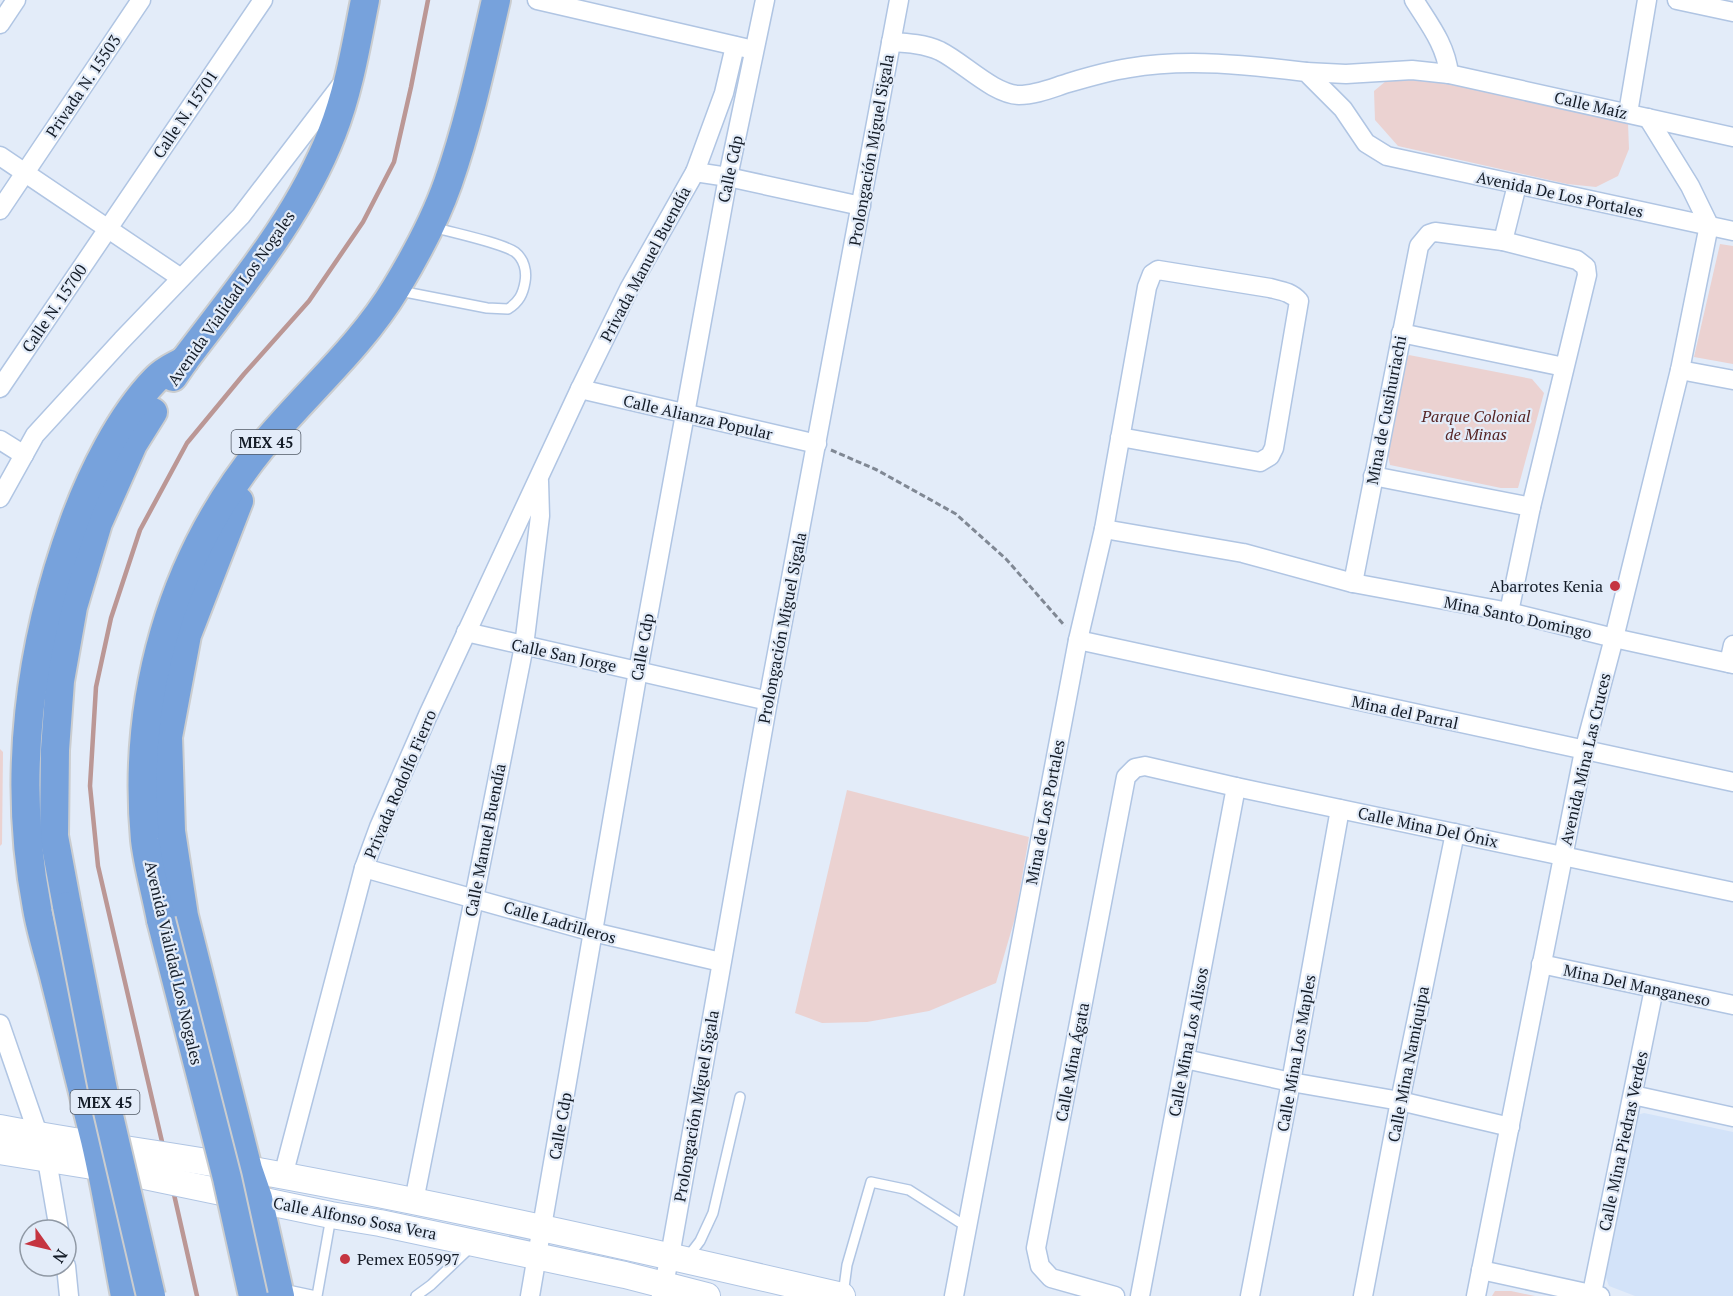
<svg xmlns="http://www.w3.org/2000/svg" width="1733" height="1296" font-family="'PT Serif',serif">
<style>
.built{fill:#d3e3f9}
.green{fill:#ebd2d1}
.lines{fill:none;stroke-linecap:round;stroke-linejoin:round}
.stream{stroke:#bb9795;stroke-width:4.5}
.service-casing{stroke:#b0c5e3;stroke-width:12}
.minor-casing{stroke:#b0c5e3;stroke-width:21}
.secondary-casing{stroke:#b0c5e3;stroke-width:28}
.trunk-casing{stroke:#cbcdcf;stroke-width:32}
.path{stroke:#808894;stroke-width:3;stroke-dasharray:6 3;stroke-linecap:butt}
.service{stroke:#fff;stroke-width:9}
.minor{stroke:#fff;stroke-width:18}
.secondary{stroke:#fff;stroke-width:26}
.trunk{stroke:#77a2dc;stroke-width:28}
.trunk-bridge-casing{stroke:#cbcdcf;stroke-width:32;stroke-linecap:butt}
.trunk-bridge{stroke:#77a2dc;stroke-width:28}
.poi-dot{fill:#c53541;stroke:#e3ecf9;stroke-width:2}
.labels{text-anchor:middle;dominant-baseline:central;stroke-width:4.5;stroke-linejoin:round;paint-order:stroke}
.shield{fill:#e3ecf9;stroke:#525a66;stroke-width:1.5}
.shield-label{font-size:15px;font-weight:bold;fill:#141c27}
.street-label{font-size:16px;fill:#141c27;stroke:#e3ecf9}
.park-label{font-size:16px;font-style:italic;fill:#562525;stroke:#e3ecf9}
.poi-label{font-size:16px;fill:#141c27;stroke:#e3ecf9;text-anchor:end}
</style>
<rect width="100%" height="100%" fill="#e3ecf9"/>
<polygon class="built" points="1644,1113 1733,1132 1733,1296 1635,1296 1609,1286 1605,1275 1637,1115"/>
<g class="green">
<polygon points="1428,73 1628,123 1629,149 1618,176 1596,187 1567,184 1398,146 1375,120 1374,91 1392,76"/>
<polygon points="1720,244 1733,246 1733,364 1694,357"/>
<polygon points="1409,355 1532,379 1544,393 1518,488 1501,488 1390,465 1387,451 1403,363"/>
<polygon points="0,749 3,752 2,844 0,846"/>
<polygon points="847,790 1029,837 1015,918 996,983 929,1011 867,1022 822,1023 795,1013"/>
<polygon points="1495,1291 1511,1291 1535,1296 1492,1296"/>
</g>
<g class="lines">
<g class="stream">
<polyline points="163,1146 98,866 90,786 96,687 111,618 140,530 187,443 244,374 309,301 363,222 394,162 411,87 428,0"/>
<polyline points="173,1190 197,1296"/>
</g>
<defs>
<g id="service">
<path d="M400,291L487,308L508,309C519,302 523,294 525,282C527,271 524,259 515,252C499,242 453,233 433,227"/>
<polyline points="687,1258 700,1241 713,1213 740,1097"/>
<polyline points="283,1289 316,1296"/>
<polyline points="843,1295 847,1265 871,1182 909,1190 967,1227"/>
<polyline points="317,1296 331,1217"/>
<polyline points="416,1296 431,1285 472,1246"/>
</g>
<g id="minor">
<polyline points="537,0 745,48"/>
<path d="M1414,0C1429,24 1446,45 1449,74"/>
<polyline points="1677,0 1733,12"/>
<polyline points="0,24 16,0"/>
<path d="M891,42C908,43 925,44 940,51C964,63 993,94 1019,95C1036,95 1052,88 1068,83C1088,77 1109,71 1129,68C1187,58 1248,65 1306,72L1343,109L1366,143L1387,156L1733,231"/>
<polyline points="1306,72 1346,74 1412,70 1449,74 1733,137"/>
<polyline points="1628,113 1647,0"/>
<polyline points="0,156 181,278"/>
<polyline points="695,172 728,177 861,206"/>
<polyline points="0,210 141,0"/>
<polyline points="1503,241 1517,185"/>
<polyline points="1401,333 1564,367"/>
<polyline points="1680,370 1733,380"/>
<polyline points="0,388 263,0"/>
<polyline points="580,389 817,444"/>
<polyline points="0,440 24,455"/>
<polyline points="1373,476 1531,507"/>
<polyline points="0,498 35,435 122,340 241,216 342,84"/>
<path d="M1104,529L1147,287L1152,274L1158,270L1270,288C1282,291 1291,292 1299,301L1274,448L1270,456L1260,462L1120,437"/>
<polyline points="1353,583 1419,246 1429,234 1435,232 1503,241 1577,260 1586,267 1587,275 1531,507 1509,612"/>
<polyline points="466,632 768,701"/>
<polyline points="1078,640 1733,782"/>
<polyline points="1729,663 1733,645"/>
<polyline points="364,868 593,932 721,962"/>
<polyline points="1541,964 1733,1005"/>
<polyline points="0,1024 47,1160 59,1230"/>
<polyline points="1185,1059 1291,1082 1400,1101 1510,1127"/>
<polyline points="1633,1095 1733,1117"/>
<polyline points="283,1176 364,868 379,827 428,715 580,389 629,289 695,172 724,93 735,46"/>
<polyline points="414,1201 524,646 540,516 539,481"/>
<polyline points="66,1266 69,1296"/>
<polyline points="1481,1270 1600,1296"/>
<polyline points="1592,1293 1654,989"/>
<polyline points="530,1296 638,671 685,414 728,177 765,0"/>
<polyline points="661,1296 670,1256 768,701 899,0"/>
<polyline points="954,1296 1078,640 1104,529 1243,553 1353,583 1509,612 1614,638 1733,664"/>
<polyline points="1115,1296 1051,1278 1040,1266 1036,1248 1126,777 1135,768 1145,766 1236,787 1733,892"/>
<polyline points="1140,1296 1236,787"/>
<polyline points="1250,1296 1291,1082 1340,809"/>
<polyline points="1363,1296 1400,1101 1455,833"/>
<polyline points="1476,1296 1584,751 1614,638 1680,370 1709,225 1690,186 1648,118"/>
</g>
<g id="secondary">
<path d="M0,1128C82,1144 165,1154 247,1169C446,1205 644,1250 842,1296"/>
<polyline points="0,1151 111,1169 331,1215 380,1223 625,1275 707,1296"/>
</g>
<g id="trunk">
<path d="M173,377L184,361C239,288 299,218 332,133C349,90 356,45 365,0"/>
<polyline points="239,501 187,635 168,737 171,831 184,916 248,1169 258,1198 280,1296"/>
<polyline points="67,906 54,836 55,750 60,681 73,607 98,523 133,444 153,412"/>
<path d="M161,920C156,893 148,866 145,840C132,698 171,559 261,448C305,394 360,348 396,288C416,255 435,220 448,183C469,123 482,61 496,0"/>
<path d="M125,1296C115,1244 107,1191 95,1140C82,1086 68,1033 55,980C49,956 41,932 37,908C12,778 29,645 74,522C91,475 120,416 155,380C162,372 174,366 184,361"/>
</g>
</defs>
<use href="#service" class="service-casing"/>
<use href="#minor" class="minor-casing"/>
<use href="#secondary" class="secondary-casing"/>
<use href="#trunk" class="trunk-casing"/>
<polyline class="path" points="831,450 877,470 956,514 1006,559 1065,626"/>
<use href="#service" class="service"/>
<use href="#minor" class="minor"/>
<use href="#secondary" class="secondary"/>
<use href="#trunk" class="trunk"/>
<defs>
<g id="trunk-bridge">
<polyline points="67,906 103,1090 151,1296"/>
<polyline points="161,920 227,1178 253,1296"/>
</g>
</defs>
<use href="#trunk-bridge" class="trunk-bridge-casing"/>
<use href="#trunk-bridge" class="trunk-bridge"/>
</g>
<g class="poi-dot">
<circle cx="1615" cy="586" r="6"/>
<circle cx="345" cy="1259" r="6"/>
</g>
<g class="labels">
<g class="shield">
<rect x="231.5" y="430" width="69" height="24" rx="4.5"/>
<rect x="70.5" y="1090" width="69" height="24" rx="4.5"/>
</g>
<g class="shield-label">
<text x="266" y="442">MEX 45</text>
<text x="105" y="1102">MEX 45</text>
</g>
<g class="street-label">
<text transform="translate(83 86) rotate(-56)">Privada N. 15503</text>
<text transform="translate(1591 105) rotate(13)">Calle Maíz</text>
<text transform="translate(185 114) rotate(-56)">Calle N. 15701</text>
<text transform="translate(871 150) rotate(-80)">Prolongación Miguel Sigala</text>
<text transform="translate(730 169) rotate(-78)">Calle Cdp</text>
<text transform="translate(1560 194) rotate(12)">Avenida De Los Portales</text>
<text transform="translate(645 264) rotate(-62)">Privada Manuel Buendía</text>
<text transform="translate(231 298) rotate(-55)">Avenida Vialidad Los Nogales</text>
<text transform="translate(54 308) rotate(-56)">Calle N. 15700</text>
<text transform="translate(1386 410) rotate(-79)">Mina de Cusihuriachi</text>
<text transform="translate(698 417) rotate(13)">Calle Alianza Popular</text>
<text transform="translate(1518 617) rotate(12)">Mina Santo Domingo</text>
<text transform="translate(782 628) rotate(-79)">Prolongación Miguel Sigala</text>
<text transform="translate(642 647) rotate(-80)">Calle Cdp</text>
<text transform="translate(564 655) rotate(12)">Calle San Jorge</text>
<text transform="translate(1405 712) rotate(12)">Mina del Parral</text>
<text transform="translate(1585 759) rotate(-77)">Avenida Mina Las Cruces</text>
<text transform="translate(400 784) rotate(-67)">Privada Rodolfo Fierro</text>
<text transform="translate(1045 812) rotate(-79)">Mina de Los Portales</text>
<text transform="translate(1428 827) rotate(12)">Calle Mina Del Ónix</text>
<text transform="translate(485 840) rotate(-79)">Calle Manuel Buendía</text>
<text transform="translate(560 922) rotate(16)">Calle Ladrilleros</text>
<text transform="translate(174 963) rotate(77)">Avenida Vialidad Los Nogales</text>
<text transform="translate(1637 985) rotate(12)">Mina Del Manganeso</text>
<text transform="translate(1188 1042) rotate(-79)">Calle Mina Los Alisos</text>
<text transform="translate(1296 1053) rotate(-80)">Calle Mina Los Maples</text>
<text transform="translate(1072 1062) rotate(-79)">Calle Mina Ágata</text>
<text transform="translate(1408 1064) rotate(-79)">Calle Mina Namiquipa</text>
<text transform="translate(696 1106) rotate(-80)">Prolongación Miguel Sigala</text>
<text transform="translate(560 1126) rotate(-80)">Calle Cdp</text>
<text transform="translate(1623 1141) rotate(-78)">Calle Mina Piedras Verdes</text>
<text transform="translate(355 1218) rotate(11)">Calle Alfonso Sosa Vera</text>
</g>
<g class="park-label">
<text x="1476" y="416">Parque Colonial<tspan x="1476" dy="18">de Minas</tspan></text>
</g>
<g class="poi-label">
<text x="1603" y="586">Abarrotes Kenia</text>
<text x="357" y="1259" text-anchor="start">Pemex E05997</text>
</g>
</g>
<g transform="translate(48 1248) rotate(124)"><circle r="28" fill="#e3ecf9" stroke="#9099a5" stroke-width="1.5"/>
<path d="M0-4.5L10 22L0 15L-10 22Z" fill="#c53541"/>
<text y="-9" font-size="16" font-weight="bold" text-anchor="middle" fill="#141c27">N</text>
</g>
</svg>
